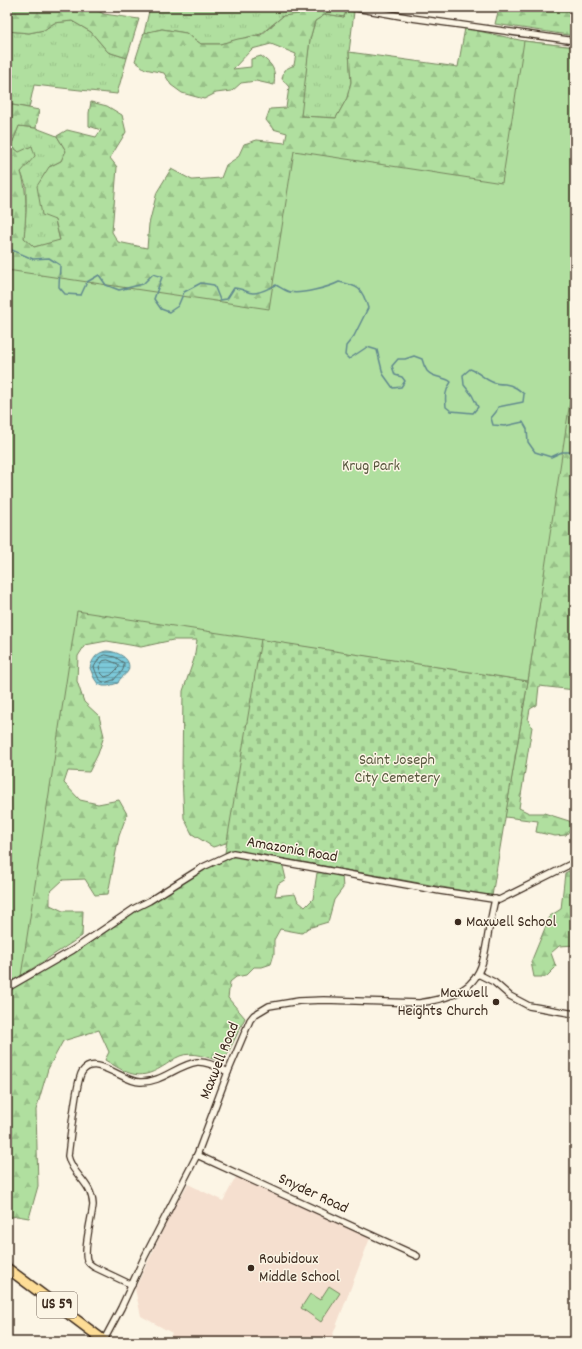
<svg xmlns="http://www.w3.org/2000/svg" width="582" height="1349" font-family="Dekko,sans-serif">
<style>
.built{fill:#f5dfcf}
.grass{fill:url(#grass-tufts);stroke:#76845e}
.forest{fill:url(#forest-firs);stroke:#76845e}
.cemetery{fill:url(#cemetery-stones);stroke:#76845e}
.green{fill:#b0df9f;stroke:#76845e}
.water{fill:url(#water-rules);stroke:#61898e}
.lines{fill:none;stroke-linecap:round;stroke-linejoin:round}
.shore{stroke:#556a69;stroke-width:1}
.stream{stroke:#61898e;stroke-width:1.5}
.street-casing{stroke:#3b2a1e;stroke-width:8}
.primary-casing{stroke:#3b2a1e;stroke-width:12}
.street{stroke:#fcf5e5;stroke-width:5.5}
.primary{stroke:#fedd96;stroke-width:9}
.poi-dot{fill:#3b2a1e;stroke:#fcf5e5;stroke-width:1.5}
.labels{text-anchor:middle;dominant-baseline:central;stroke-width:3;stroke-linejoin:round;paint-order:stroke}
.shield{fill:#fcf5e5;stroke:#75675a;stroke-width:1}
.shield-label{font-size:15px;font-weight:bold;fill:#3b2a1e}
.park-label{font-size:16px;fill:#58573e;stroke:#fcf5e5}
.street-label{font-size:16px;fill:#3b2a1e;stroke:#fcf5e5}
.poi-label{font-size:16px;fill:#3b2a1e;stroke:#fcf5e5;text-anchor:start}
</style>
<defs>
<pattern id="grass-tufts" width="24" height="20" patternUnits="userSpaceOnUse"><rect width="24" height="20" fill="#b0df9f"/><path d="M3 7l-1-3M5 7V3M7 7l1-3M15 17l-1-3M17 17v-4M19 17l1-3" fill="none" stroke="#98c088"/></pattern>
<pattern id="forest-firs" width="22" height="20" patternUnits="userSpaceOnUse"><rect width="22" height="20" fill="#b0df9f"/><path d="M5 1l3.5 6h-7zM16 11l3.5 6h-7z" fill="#98c088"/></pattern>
<pattern id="cemetery-stones" width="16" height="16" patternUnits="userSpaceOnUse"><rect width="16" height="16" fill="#b0df9f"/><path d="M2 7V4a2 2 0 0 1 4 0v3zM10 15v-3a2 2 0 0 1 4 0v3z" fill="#98c088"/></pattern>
<pattern id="water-rules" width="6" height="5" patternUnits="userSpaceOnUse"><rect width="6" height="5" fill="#7bc9d9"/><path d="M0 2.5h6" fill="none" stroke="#66a3af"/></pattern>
</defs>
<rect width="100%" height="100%" fill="#fcf5e5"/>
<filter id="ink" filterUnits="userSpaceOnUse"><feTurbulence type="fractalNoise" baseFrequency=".025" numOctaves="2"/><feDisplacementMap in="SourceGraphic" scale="8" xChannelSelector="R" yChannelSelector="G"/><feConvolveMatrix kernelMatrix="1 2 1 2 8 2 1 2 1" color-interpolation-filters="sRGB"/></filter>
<g filter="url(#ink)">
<polygon class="built" points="236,1177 370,1238 330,1342 167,1342 172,1333 141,1316 135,1289 172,1211 188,1184 223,1201"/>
<g class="grass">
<polygon points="150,7 281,7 291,9 300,14 283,16 261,34 220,44 201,44 186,33 162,29 144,33"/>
<polygon points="347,9 354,12 349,52 351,82 347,98 336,118 300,116 310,39 315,21 326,14 344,17"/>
<polygon points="72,21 91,32 108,52 127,58 117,94 34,85 29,108 7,104 7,31 29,33 44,30 54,23"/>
<polygon points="19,126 36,128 57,136 66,151 61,161 49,167 55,220 60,241 34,247 24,238 26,211 26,186 21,172 19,152 11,146"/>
</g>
<g class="forest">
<polygon points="7,7 90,7 104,14 139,19 127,58 108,52 91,32 72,21 54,23 44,30 29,33 7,31"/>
<path d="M281,7H333L347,9L344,17L326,14L315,21L310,39L301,116L336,118L347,98L351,82L349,52L458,67L465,28L524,41L575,47V690L539,686L537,705L530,709L528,720L532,727L519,808L529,813H544L569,821L574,825L566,835L555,836L536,832L538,821L505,817L528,681L541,593L458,588L226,843L213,847L192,834L184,818L182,776L183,691L194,659L197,640H173L141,647L107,641L85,645L78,656L77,681L84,702L99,716L104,736L98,754L89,772L68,771L64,783L80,800L98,804L119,800L127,814L119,836L108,894L95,895L85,879L63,880L50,892V905L63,911H83L82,936L21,976L14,943L7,783V104L39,110L36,128L19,126L11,146L19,152L32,146L35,156L21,172C28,193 26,215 24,238L34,247L60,240L55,220L42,215L37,186L49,167L61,161L66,151L57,136L67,130L96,137L101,130L89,126V113L91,102L107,106L122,115L126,132L110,158L117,167L112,232L118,242L147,248L149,224L157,192L171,169L192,180L221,178L226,165L238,157L244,144L257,140L285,143L287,133L273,129L266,120L270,109L286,108L289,87L282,79L284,70L294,65L296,54L271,44L252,49L233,69L251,67V59L261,56C273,65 276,69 274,85L256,81L241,83L232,91L216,93L204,99L182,93L171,85L164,73L145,69L135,61L144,33L162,29L186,33L201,44H220L238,39L261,35L283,16L299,14L291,9Z"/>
<polygon points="502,7 575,7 575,36 495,24 499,8"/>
<path d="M243,856L282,862L286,879L278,884L275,896L295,894L298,901L305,907L313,899L317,873L327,872L342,875L343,888L334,900L328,922L308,928L302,933L280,929L274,940V954L271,964L262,967H254L246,975L236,977L230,982L228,998L245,1018L226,1057L220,1061C209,1058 192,1051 180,1056C174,1058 168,1064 162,1067C138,1082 127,1073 105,1060L109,1052L99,1030L63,1041L48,1069L36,1110L38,1186L29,1218L17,1216L7,1218V989L22,982L199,871L232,857Z"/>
<polygon points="575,868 575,945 559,946 551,953 556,967 546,977 534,977 531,962 550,916 561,909 565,873"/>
</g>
<polygon class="cemetery" points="261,639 528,681 492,896 239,851 232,850 225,853"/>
<g class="green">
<polygon points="524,41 575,47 575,368 528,681 77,611 21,976 7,983 7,270 269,309 294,151 502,183"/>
<polygon points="329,1286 340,1293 321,1322 301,1308 310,1294 320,1300"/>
</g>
<path class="water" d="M106,651C116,651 133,658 128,671C125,676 120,677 118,683L108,686H103L98,684L94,678L90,668C92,660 96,653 106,651Z"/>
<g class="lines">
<g class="shore">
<path d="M106,655L115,657L124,663C124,674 119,672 114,680C111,680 107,683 104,682C98,681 96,672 94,667L100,657Z"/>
<polygon points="108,660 118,664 119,667 111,675 105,677 101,673 99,667 103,661"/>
</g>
<g class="stream">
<path d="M7,248L33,259L49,258L60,265L59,287L65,294L81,295L87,282L99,275L106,285L119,290L143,284L153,274L162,277L154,299L161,309L169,312L178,306L184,292L201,283L214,285L220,300L227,299L234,288C242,288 247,293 253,293C261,293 269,288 276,285C280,287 285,291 290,292C299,295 330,287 339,282C359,286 362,288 368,308L354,336L346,346L345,355L349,359L367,347L377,350L383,374L393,388L401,387L405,381L402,377L395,375L392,366L398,359H405L414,356L422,359C423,363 425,368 427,371C434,379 444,376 451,382C445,390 445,397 446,407L451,411L473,413L478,407L472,395L464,385L463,375L470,369C479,372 484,379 492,382C496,384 500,384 505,384C513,385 518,389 524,394L523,402L498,407L496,412L491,418L493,425L505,426L523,422L527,429L528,442L535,452L551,457L562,452H575"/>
<polyline points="575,465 575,467"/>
<polyline points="575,489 572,489 570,496 571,501 575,503"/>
</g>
<defs>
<g id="street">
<polyline points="350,7 412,18 575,41"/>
<polyline points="478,974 494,982 510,996 529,1006 575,1014"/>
<polyline points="7,988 73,950 135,908 149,901 203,867 233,853 440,891 499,900 575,862"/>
<polyline points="197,1155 417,1256"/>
<path d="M132,1285L94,1267C91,1265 88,1263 87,1260C83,1250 92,1217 93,1205C92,1182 72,1175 68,1156C70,1141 76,1080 82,1072C95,1053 123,1082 140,1082C162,1083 177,1065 197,1062C208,1061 219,1068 228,1072"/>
<path d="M104,1340L121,1308L144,1258L197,1155L228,1072L250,1020L254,1015L269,1006L299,1001L324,1000L419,1003C440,1000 469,994 479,971C484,962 485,951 487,941C489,927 492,913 495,899"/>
</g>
<polyline id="primary" points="7,1268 106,1342"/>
</defs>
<use href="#street" class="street-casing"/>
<use href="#primary" class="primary-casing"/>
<use href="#street" class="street"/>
<use href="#primary" class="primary"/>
</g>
</g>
<g class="poi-dot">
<circle cx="458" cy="922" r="4"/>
<circle cx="496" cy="1002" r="4"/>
<circle cx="251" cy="1268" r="4"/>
</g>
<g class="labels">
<rect class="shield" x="37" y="1292" width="40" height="26" rx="3"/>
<g class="shield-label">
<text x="57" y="1305">US 59</text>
</g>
<g class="park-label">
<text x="371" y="466">Krug Park</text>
<text x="397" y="760">Saint Joseph<tspan x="397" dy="18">City Cemetery</tspan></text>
</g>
<g class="street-label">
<text transform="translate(292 850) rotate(10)">Amazonia Road</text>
<text transform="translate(220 1061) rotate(-68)">Maxwell Road</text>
<text transform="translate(313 1194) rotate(25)">Snyder Road</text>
</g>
<g class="poi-label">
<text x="466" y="922">Maxwell School</text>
<text x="488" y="993" text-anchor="end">Maxwell<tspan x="488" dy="18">Heights Church</tspan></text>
<text x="259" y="1259">Roubidoux<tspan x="259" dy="18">Middle School</tspan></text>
</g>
</g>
<rect width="582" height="1349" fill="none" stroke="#fcf5e5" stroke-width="24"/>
<rect x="12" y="12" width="558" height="1325" fill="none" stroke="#3b2a1e" stroke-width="1.5" filter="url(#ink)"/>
</svg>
